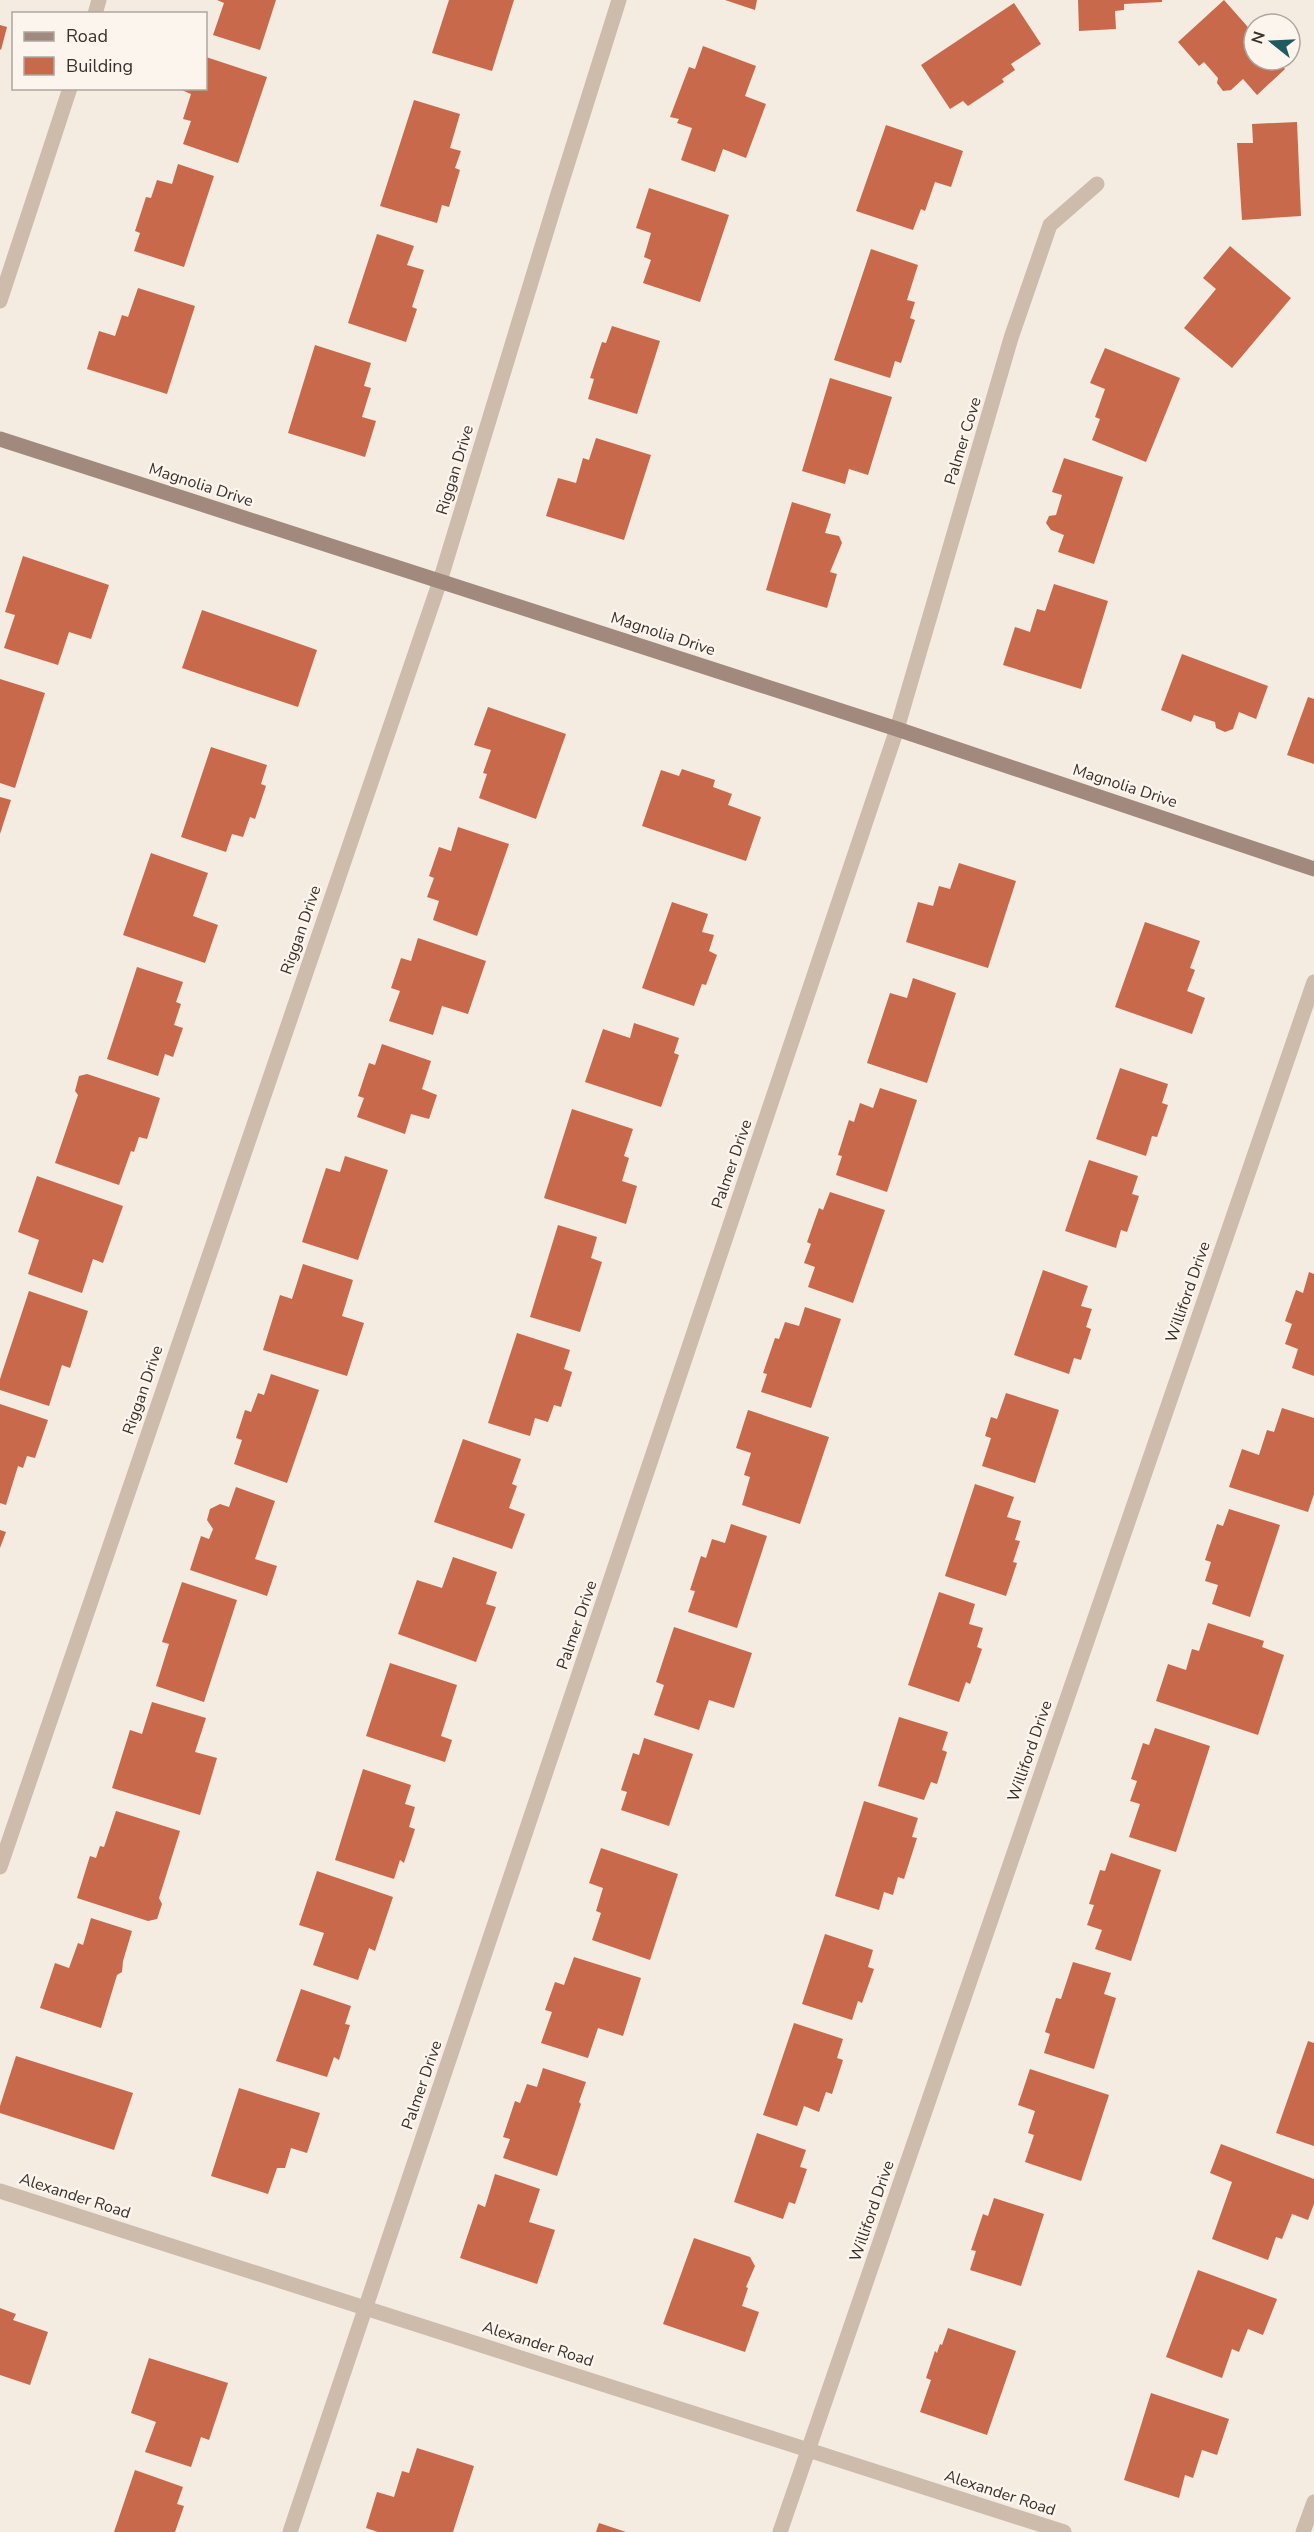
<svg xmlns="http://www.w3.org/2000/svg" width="1314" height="2532" font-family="'Nunito Sans',sans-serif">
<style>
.building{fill:#c8694b}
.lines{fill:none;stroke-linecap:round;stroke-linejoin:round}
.street{stroke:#cdbbac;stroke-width:15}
.secondary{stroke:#a18a7d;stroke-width:15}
.labels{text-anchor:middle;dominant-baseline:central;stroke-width:5;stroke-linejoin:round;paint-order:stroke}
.street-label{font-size:16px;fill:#3b302b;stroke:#fbf5ee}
</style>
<rect width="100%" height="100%" fill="#f4ebe1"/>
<g class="building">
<polygon points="217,0 276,0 260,50 213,35 224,3"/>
<polygon points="449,0 514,0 492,71 432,53"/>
<polygon points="725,0 757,0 755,10"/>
<polygon points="1078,0 1162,0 1162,2 1124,4 1124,10 1115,11 1116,29 1079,31"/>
<polygon points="1224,0 1254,34 1254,60 1277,60 1285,69 1257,95 1243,79 1231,90 1223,91 1217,83 1218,78 1204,62 1199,66 1178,42"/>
<polygon points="1014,3 1041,44 1011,64 1015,70 1002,79 1004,82 968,106 963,101 950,109 921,65"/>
<polygon points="0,25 7,27 1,50 0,49"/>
<polygon points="703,46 756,66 745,96 766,104 746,158 723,149 715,172 681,160 692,128 677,123 679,119 670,117 689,67 695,69"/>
<polygon points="206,57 267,77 238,163 183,144 191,121 183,119 191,94 177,88 206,88"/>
<polygon points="414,100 460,114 450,148 461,151 455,168 460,170 449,207 442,205 437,223 380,206"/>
<polygon points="1297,122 1301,216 1242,220 1237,143 1253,143 1252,124"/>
<polygon points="886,125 963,151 951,187 935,182 925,211 921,209 913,230 856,211"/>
<polygon points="178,164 214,176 184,267 134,251 140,233 135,231 146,197 151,198 157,180 172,184"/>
<polygon points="649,188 729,215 700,302 643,283 651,260 644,257 651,233 636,228"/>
<polygon points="377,234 414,246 407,265 424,270 412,307 417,309 406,342 348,323"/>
<polygon points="1230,246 1291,298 1232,368 1184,328 1216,289 1203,278"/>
<polygon points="871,249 918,265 907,300 915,302 910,318 915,320 901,363 895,361 890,378 834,360"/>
<polygon points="138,288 195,306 167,394 87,369 99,331 115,336 122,315 128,317"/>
<polygon points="612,326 660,341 637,414 588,399 594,379 590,378 602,342 606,343"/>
<polygon points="315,345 371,363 364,386 371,388 362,417 376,421 365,457 288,433"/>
<polygon points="1105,348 1180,378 1146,462 1092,440 1100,419 1095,417 1105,389 1090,383"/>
<polygon points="830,378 892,397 868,475 849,469 845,484 802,471"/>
<polygon points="596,438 651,455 624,540 546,516 558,478 576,483 583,458 589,460"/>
<polygon points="1064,458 1123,477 1094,564 1058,552 1064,535 1051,530 1046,523 1049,516 1056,515 1062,495 1052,492"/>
<polygon points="792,502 831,514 825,533 839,536 842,543 830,572 837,574 827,608 766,590"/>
<polygon points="23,556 109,585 91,639 69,632 58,665 4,648 15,615 5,612"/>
<polygon points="1054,584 1108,601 1081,689 1003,665 1015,627 1030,632 1037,609 1045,611"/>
<polygon points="202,610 317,650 298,707 182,668"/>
<polygon points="1182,654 1268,686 1256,719 1239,712 1233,729 1225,732 1216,728 1215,722 1194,715 1191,722 1161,710"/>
<polygon points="0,679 45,693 15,788 0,783"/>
<polygon points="1308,697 1314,699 1314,764 1287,755"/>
<polygon points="488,707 566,734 536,819 479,798 487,774 483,773 491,750 474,745"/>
<polygon points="211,747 267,765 261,784 266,786 255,819 250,817 243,837 232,834 226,852 181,837"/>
<polygon points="682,769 715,780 713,787 732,794 728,805 761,817 746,861 642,826 661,770 679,776"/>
<polygon points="0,797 11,800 0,834"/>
<polygon points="458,827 509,844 477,936 433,920 439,901 427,897 434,878 429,876 439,847 451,851"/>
<polygon points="151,853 208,873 193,916 218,925 205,963 123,935"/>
<polygon points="959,863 1016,881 988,968 906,942 918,902 933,906 939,886 950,889"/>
<polygon points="672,902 708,914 702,932 714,935 709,951 717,955 706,985 702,984 694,1006 642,988"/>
<polygon points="1145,922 1200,941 1190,968 1195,970 1187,991 1205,998 1192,1034 1115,1007"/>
<polygon points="418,938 486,961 468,1014 442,1006 433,1035 389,1021 400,991 391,988 401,958 411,961"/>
<polygon points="137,967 183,982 176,1002 181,1004 174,1025 183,1028 173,1057 165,1054 158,1076 107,1059"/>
<polygon points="913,978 956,993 927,1083 867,1063 890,993 907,998"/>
<polygon points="634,1023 679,1038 674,1053 679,1055 661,1107 585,1082 603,1029 630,1038"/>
<polygon points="382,1044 431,1061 422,1089 437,1095 429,1119 411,1114 405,1134 357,1117 364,1098 358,1096 369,1063 375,1065"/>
<polygon points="1120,1068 1168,1084 1162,1103 1168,1105 1157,1137 1152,1136 1146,1156 1096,1139"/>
<polygon points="87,1074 160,1098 147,1139 139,1137 134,1152 131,1151 119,1185 55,1163 78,1095 75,1091 79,1076"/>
<polygon points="880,1088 917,1100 887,1192 836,1175 842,1156 838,1155 849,1120 854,1122 860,1103 873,1108"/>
<polygon points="572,1109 633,1129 624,1156 629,1158 622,1181 637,1186 626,1224 544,1198"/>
<polygon points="345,1156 388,1170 358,1260 302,1242 326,1168 340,1172"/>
<polygon points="1089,1160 1138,1176 1132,1194 1139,1196 1127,1232 1121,1230 1116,1248 1065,1231"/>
<polygon points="37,1176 123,1206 103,1263 93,1259 82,1293 28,1274 39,1240 18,1232"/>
<polygon points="830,1192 885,1210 853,1303 808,1287 815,1267 804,1263 811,1244 807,1242 819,1208 823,1210"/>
<polygon points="558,1225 597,1237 591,1258 602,1262 580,1332 530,1317"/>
<polygon points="303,1264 353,1280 342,1316 364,1323 347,1376 263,1350 280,1295 292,1299"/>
<polygon points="1043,1270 1088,1286 1081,1306 1092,1309 1086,1327 1091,1329 1081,1360 1074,1358 1069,1374 1014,1355"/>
<polygon points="1309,1272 1314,1274 1314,1376 1292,1368 1298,1349 1285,1344 1292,1324 1285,1321 1296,1290 1303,1293"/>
<polygon points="29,1291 88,1311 70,1368 62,1365 49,1406 0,1390 0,1379"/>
<polygon points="805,1307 841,1319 811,1408 761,1392 767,1374 763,1373 775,1338 779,1339 785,1322 799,1326"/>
<polygon points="517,1333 570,1350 564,1369 572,1372 561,1407 554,1405 548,1422 535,1418 530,1436 488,1423"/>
<polygon points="271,1374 319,1390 287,1483 234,1464 242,1440 236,1438 245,1410 251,1412 258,1393 264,1395"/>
<polygon points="1006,1393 1059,1410 1035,1483 982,1466 991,1438 985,1436 991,1417 997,1419"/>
<polygon points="0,1404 48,1420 35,1458 27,1456 23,1468 18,1466 6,1505 0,1503"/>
<polygon points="1282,1408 1314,1418 1314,1494 1308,1512 1229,1487 1242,1449 1259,1455 1267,1430 1274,1432"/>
<polygon points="748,1410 829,1437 800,1524 742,1505 750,1477 744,1475 751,1453 736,1448"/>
<polygon points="463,1439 521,1459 512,1484 517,1486 509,1508 525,1514 512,1549 434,1522"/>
<polygon points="975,1484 1014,1497 1007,1517 1021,1521 1015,1540 1020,1541 1013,1562 1017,1563 1006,1596 945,1576"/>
<polygon points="236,1487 275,1501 255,1559 277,1566 267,1596 190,1570 201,1536 209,1539 213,1529 207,1520 210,1509 220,1504 229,1507"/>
<polygon points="1229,1509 1280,1525 1250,1617 1212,1604 1218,1585 1205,1581 1211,1562 1205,1560 1217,1524 1223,1526"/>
<polygon points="731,1524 767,1536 737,1628 688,1612 695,1591 690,1590 701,1556 706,1558 712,1539 725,1543"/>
<polygon points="0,1530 6,1532 0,1548"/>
<polygon points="453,1557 497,1572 486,1604 496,1607 476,1662 398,1634 417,1580 442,1588"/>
<polygon points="182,1582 237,1600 204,1702 156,1686 169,1644 162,1642"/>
<polygon points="939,1592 975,1604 969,1624 983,1628 977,1647 982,1649 970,1684 966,1682 959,1702 908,1685"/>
<polygon points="1208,1623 1264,1641 1262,1647 1284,1655 1258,1735 1156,1701 1168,1664 1186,1670 1192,1649 1199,1651"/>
<polygon points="674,1627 752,1653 734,1708 709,1700 699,1730 654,1715 664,1685 656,1682"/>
<polygon points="390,1663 457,1685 441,1736 452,1740 445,1762 366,1736"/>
<polygon points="152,1702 206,1718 195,1752 217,1758 200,1815 112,1788 130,1730 142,1734"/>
<polygon points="899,1717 948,1732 942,1750 947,1752 937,1784 931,1782 924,1800 878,1786"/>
<polygon points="1155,1728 1210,1746 1176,1852 1129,1837 1140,1804 1130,1801 1137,1781 1131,1779 1143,1743 1149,1745"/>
<polygon points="644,1738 693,1754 669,1826 621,1810 627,1792 621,1790 633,1753 639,1755"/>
<polygon points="363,1769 411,1785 405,1804 415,1807 409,1827 415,1829 404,1863 400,1860 394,1879 335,1860"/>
<polygon points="864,1801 918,1818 912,1837 917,1838 904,1879 898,1877 893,1895 884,1892 879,1910 835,1896"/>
<polygon points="116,1811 180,1831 159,1898 162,1904 157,1919 148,1921 77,1898 90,1856 96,1858 100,1846 104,1847"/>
<polygon points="601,1848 678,1874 650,1960 592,1940 601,1913 596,1911 603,1888 589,1883"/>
<polygon points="1111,1853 1161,1870 1131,1961 1095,1949 1102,1930 1087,1925 1094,1905 1089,1904 1100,1870 1105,1871"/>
<polygon points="317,1871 393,1897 375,1951 369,1948 358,1980 313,1965 324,1933 299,1925"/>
<polygon points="91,1918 132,1931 123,1961 122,1972 117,1975 101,2028 40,2008 55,1963 69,1968 78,1943 83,1945"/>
<polygon points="825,1934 873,1950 868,1967 874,1969 862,2003 858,2001 852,2020 802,2004"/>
<polygon points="574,1957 641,1978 623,2036 598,2028 588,2058 541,2043 552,2012 545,2010 555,1982 564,1985"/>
<polygon points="1073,1962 1111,1973 1104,1994 1116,1998 1094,2069 1044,2053 1050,2034 1045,2032 1056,1998 1061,1999"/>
<polygon points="301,1989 351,2006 345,2024 350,2025 339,2060 334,2057 327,2077 276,2061"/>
<polygon points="794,2023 843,2039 837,2058 843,2060 832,2094 826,2092 819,2112 804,2106 797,2126 763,2115"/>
<polygon points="1308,2041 1314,2043 1314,2146 1276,2133"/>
<polygon points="16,2056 133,2093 114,2150 0,2113 0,2106"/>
<polygon points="543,2068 586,2082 579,2102 581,2104 557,2176 503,2158 510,2139 503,2137 515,2101 520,2103 527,2084 537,2087"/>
<polygon points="1030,2069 1109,2095 1081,2181 1025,2162 1034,2135 1028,2133 1035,2111 1018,2105"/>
<polygon points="239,2088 320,2113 307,2153 291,2148 285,2168 277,2168 268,2194 211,2176"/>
<polygon points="757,2133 806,2150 800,2167 807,2169 795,2204 789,2202 783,2219 734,2202"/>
<polygon points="1221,2144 1314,2179 1314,2204 1308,2220 1292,2214 1282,2239 1276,2237 1268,2260 1212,2239 1232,2182 1210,2173"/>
<polygon points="495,2174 540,2189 529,2222 555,2230 537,2284 460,2258 478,2204 485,2207"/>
<polygon points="994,2198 1044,2214 1021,2286 970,2270 976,2251 971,2250 983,2214 988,2216"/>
<polygon points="694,2238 750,2257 755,2266 746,2287 748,2288 742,2306 759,2312 745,2352 663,2324"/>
<polygon points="1198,2270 1277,2299 1263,2335 1248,2329 1239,2352 1232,2349 1222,2378 1166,2357"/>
<polygon points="0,2308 16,2314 13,2320 48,2332 30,2385 0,2375"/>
<polygon points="948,2328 1016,2351 987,2435 920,2412 931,2380 926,2378 935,2351 937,2353 940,2344 942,2345"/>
<polygon points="149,2358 228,2383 209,2440 201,2437 191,2467 145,2452 156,2422 131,2413"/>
<polygon points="1151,2393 1229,2419 1217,2455 1202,2450 1193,2478 1185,2475 1179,2498 1124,2480"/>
<polygon points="417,2448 474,2466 453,2532 378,2532 366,2528 377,2492 394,2497 402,2471 409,2473"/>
<polygon points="135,2470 183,2487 177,2504 184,2506 175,2532 114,2532"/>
<polygon points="599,2523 626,2532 596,2532"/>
</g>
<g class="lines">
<g class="street">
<polyline points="95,14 99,0"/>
<polyline points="0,301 70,88"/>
<polyline points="0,1867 440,581 557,197 619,0"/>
<polyline points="0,2191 1064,2532"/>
<polyline points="290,2532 897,729 1011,338 1050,225 1097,184"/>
<polyline points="780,2532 1314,982"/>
<polyline points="1303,2532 1314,2502"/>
</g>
<polyline class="secondary" points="0,439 897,729 1314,869"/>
</g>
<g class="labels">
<g class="street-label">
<text transform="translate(963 441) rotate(-73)">Palmer Cove</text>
<text transform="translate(455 470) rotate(-73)">Riggan Drive</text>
<text transform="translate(201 485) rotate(18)">Magnolia Drive</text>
<text transform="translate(663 634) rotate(18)">Magnolia Drive</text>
<text transform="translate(1125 786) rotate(18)">Magnolia Drive</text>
<text transform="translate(301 930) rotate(-71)">Riggan Drive</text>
<text transform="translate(732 1164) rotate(-71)">Palmer Drive</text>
<text transform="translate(1188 1292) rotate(-71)">Williford Drive</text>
<text transform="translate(143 1390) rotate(-71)">Riggan Drive</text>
<text transform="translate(577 1625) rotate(-71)">Palmer Drive</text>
<text transform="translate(1030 1751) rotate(-71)">Williford Drive</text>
<text transform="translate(422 2085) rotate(-71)">Palmer Drive</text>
<text transform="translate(75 2196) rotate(18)">Alexander Road</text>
<text transform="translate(872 2211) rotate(-71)">Williford Drive</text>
<text transform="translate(538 2344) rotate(18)">Alexander Road</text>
<text transform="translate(1000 2493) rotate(18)">Alexander Road</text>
</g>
</g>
<rect x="12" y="12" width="195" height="78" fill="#fbf5ee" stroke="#aea6a0" stroke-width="1.5"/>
<rect x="24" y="32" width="30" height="9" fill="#a18a7d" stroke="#aea6a0" stroke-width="1.5"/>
<text x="66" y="42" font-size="18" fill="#3b302b">Road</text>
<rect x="24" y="57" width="30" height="18" fill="#c8694b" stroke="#aea6a0" stroke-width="1.5"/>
<text x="66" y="72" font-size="18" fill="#3b302b">Building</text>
<g transform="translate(1272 42) rotate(288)"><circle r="28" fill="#fbf5ee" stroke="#aea6a0" stroke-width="1.5"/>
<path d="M0-4.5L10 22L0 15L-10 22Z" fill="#1f5a5e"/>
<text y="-9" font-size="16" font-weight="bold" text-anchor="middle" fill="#3b302b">N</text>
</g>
</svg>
